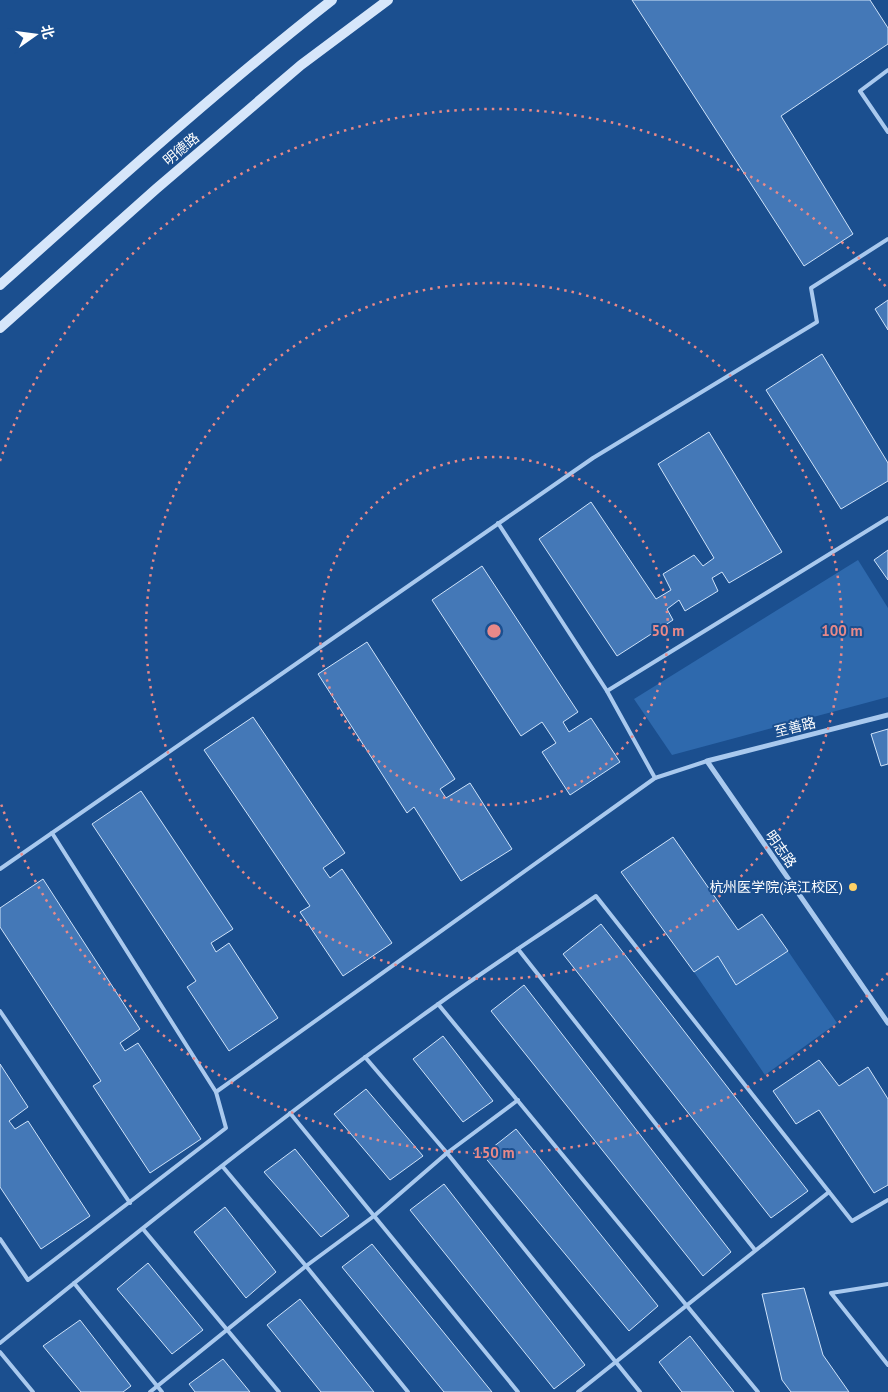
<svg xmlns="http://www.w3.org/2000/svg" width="888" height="1392" font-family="'PT Sans','Noto Sans SC',sans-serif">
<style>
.green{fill:#2e69ad}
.building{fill:#4478b7;stroke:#cfe3fa}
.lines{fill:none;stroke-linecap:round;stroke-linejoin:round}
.lane{stroke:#a9c9ee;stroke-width:4}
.street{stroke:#a9c9ee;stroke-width:5}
.secondary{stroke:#d6e6fa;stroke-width:10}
.ring{fill:none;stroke:#e88989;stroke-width:2.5;stroke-dasharray:2.5 5}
.poi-dot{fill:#ffd166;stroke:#1b4f8f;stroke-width:2}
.labels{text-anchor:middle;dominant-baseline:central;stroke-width:4;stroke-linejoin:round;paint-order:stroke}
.street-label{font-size:14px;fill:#fff;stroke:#1b4f8f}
.poi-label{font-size:14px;fill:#fff;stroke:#1b4f8f;text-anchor:end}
.centre{fill:#e88989;stroke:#1b4f8f;stroke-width:2.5}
.ring-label{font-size:15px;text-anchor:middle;font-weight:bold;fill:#e88989;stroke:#1b4f8f;stroke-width:4;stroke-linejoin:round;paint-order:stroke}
</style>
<rect width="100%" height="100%" fill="#1b4f8f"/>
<g class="green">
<polygon points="858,560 888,608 888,697 672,755 634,699"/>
<polygon points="788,951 837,1023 765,1075 694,972 718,956 736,985"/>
</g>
<g class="building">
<polygon points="632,0 870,0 888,28 888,44 781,116 853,234 804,266"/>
<polygon points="888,300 888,330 875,309"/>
<polygon points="822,354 888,463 888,481 841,509 766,390"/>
<polygon points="709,432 782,552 729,583 722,572 712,578 718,591 685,611 679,600 667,609 673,620 617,656 539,539 591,502 656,599 671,590 663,574 694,555 703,566 714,558 658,464"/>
<polygon points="888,550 888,580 874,560"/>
<polygon points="482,566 578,712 563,722 569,732 591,718 620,762 570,795 542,752 556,743 542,722 521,736 432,600"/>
<polygon points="367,642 455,779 440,789 446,798 470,783 512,849 461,881 414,807 407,813 318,674"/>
<polygon points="253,717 345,853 323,868 330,878 342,869 392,943 343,976 300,912 310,906 204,750"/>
<polygon points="888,729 888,764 881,766 871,734"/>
<polygon points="141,791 233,929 211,943 216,952 229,943 278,1018 229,1051 187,987 196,981 92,824"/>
<polygon points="673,837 738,930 762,914 788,951 736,985 718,956 694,972 621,872"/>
<polygon points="43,879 140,1029 120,1043 125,1051 138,1043 201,1139 150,1173 93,1086 101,1081 0,927 0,908"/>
<polygon points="601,924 808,1191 771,1218 563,954"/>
<polygon points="524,985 731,1252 703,1276 491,1011"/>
<polygon points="443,1036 493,1101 463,1122 413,1059"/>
<polygon points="819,1060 839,1086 868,1067 888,1099 888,1185 874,1193 819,1110 796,1124 773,1091"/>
<polygon points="0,1064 28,1107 9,1121 15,1129 28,1121 90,1216 41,1249 0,1187"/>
<polygon points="366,1089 423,1156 390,1180 334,1114"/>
<polygon points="516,1129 658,1306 629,1331 483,1155"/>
<polygon points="295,1149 349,1216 321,1237 264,1172"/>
<polygon points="444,1184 585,1365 554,1389 410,1210"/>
<polygon points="225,1207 276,1272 246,1298 194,1232"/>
<polygon points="372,1244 492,1392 444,1392 342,1267"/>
<polygon points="148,1263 203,1330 172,1354 117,1289"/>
<polygon points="804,1288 823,1355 849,1392 791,1392 782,1380 762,1294"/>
<polygon points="300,1299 374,1392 321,1392 267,1325"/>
<polygon points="80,1320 131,1386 123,1392 81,1392 43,1346"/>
<polygon points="690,1336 734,1392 682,1392 659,1362"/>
<polygon points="223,1359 250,1392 195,1392 189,1384"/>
</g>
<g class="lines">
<g class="lane">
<polyline points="888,70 860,91 888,132"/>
<polyline points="498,523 607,691 655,778 707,761"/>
<polyline points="607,691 888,518"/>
<polyline points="52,833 216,1092"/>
<polyline points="0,869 593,458 817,322 811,288 888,239"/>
<polyline points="518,949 755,1250"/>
<polyline points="438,1004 758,1392"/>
<polyline points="0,1011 130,1203"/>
<polyline points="365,1057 447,1153 640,1392"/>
<polyline points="290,1113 518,1392"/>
<polyline points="223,1167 306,1266 408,1392"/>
<polyline points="143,1229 279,1392"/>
<polyline points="0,1239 28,1280 226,1128 216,1092 655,778"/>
<polyline points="74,1283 162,1392"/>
<polyline points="888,1284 831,1293 888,1365"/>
<path d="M0,1343C143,1227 287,1112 437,1005C489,967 543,933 596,896L852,1221L888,1200"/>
<polyline points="0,1352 33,1392"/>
<polyline points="150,1392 306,1266 374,1216 447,1153 518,1100"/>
<polyline points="578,1392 829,1192"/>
</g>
<polyline class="street" points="888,715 707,761 888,1023"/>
<g class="secondary">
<path d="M0,285C109,188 217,90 332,0"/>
<polyline points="0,328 156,189 301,65 388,0"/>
</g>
</g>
<g class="ring">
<circle cx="494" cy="631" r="174"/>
<circle cx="494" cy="631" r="348"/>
<path d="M888 973A522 522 0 0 1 0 801M0 461A522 522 0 0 1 888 289"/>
</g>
<circle class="poi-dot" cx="853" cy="887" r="5"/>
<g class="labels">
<g class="street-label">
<text transform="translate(181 149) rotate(-40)">明德路</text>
<text transform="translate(795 727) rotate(-14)">至善路</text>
<text transform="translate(781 849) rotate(55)">明志路</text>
</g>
<g class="poi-label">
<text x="843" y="887">杭州医学院(滨江校区)</text>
</g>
</g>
<circle cx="494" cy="631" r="8" class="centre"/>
<g class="ring-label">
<text x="668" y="636">50 m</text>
<text x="842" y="636">100 m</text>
<text x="494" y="1158">150 m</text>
</g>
<g transform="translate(35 35) rotate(76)" stroke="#1b4f8f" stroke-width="4" paint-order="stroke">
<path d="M0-4L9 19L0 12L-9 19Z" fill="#ffffff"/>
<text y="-8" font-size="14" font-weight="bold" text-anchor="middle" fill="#ffffff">北</text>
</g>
</svg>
